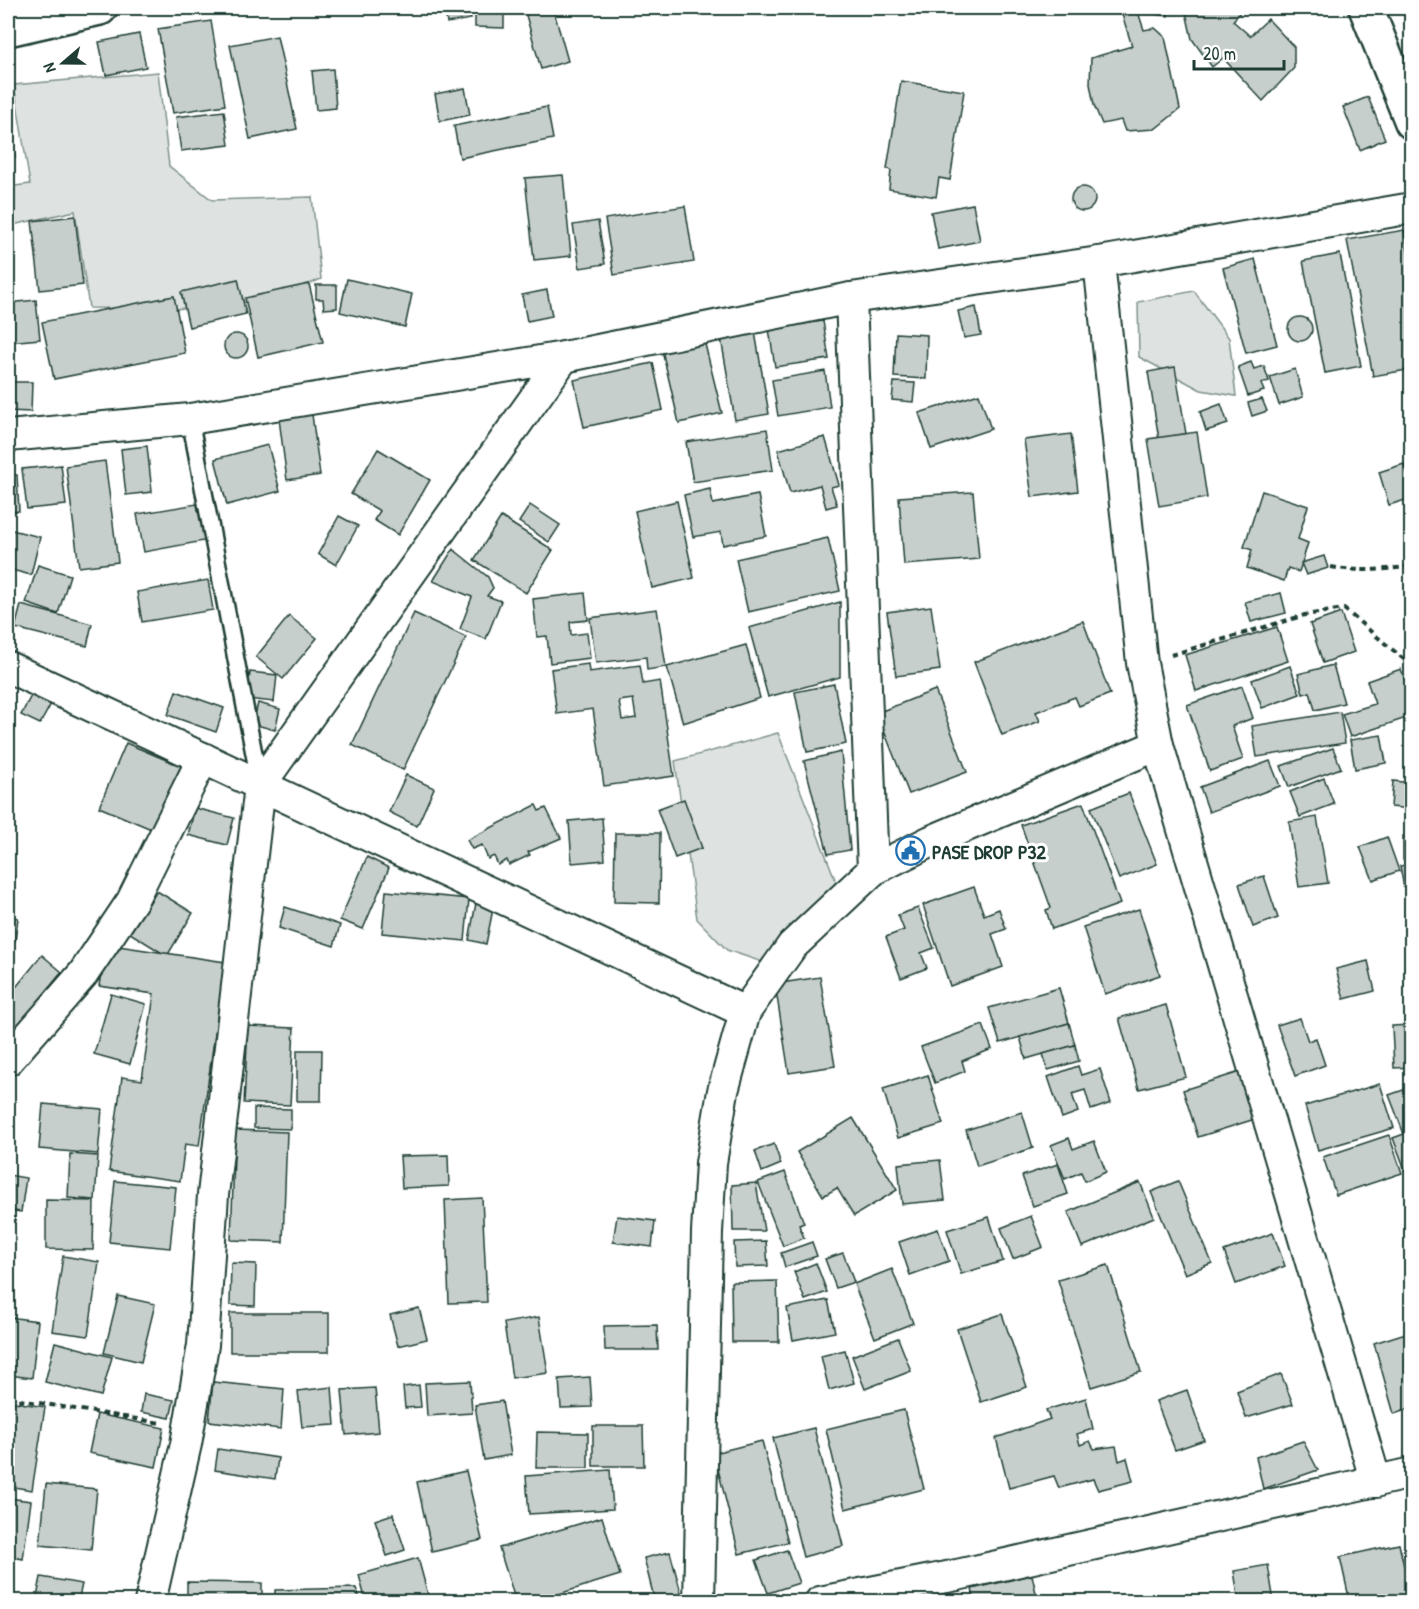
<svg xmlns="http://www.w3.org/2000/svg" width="1419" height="1609" font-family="'Patrick Hand',sans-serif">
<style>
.green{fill:#dee3e2;stroke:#7e908b;stroke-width:1.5}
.building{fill:#c7cfcc;stroke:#1f3d34;stroke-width:1.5;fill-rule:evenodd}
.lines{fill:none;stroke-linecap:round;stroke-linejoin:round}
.lane-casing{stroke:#1f3d34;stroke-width:20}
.street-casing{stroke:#1f3d34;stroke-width:34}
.secondary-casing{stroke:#1f3d34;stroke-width:38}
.path{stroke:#1f3d34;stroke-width:4;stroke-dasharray:6 4.5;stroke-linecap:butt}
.lane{stroke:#fff;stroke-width:15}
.street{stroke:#fff;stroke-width:30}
.secondary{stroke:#fff;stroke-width:33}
.labels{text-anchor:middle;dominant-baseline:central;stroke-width:6;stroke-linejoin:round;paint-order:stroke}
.poi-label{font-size:20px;font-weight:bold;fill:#1f3d34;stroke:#fff;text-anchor:start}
</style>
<rect width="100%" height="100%" fill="#fff"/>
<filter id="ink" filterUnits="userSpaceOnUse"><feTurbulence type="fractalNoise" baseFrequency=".0167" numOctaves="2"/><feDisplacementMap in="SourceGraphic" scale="12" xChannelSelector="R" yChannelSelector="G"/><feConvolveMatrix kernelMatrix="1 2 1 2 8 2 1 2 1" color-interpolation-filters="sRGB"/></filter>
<g filter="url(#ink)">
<g class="green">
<polygon points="158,72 169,166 212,200 312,197 321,279 276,299 175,309 89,308 75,211 8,226 8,187 30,184 14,85"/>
<polygon points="1194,291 1229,338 1236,396 1201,390 1139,357 1138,302"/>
<polygon points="778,733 837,884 765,963 727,950 697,919 675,761"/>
</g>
<g class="building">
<polygon points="444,8 468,8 471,19 447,23"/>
<polygon points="475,8 504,8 504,28 475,27"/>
<polygon points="524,8 553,8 568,61 541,69"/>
<polygon points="1120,8 1168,8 1168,16 1138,12 1144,30 1155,28 1165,37 1180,109 1155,129 1125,131 1121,120 1102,124 1094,105 1090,84 1091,58 1132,46"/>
<polygon points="1185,8 1243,8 1233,21 1250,36 1268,19 1294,47 1294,68 1263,101 1223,58 1212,67 1192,39"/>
<polygon points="211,21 225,105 173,113 158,29"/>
<polygon points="139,34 146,67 106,75 99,42"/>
<polygon points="277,36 297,129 250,139 230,45"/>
<polygon points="333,69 336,108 316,110 312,71"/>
<polygon points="901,81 964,91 950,180 939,178 936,197 889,189 891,170 887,169"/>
<polygon points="465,88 470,115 440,121 435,94"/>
<polygon points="1368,97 1385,139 1360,150 1343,107"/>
<polygon points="8,103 15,157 8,158"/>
<polygon points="547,107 553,139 460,158 454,126"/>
<polygon points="224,111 229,145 181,151 176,117"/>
<polygon points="563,175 571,256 534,260 525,178"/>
<circle cx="1083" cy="199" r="12"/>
<polygon points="973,204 980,241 938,249 931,212"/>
<polygon points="685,206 694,262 614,275 605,219"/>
<polygon points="75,216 83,285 40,290 32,221"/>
<polygon points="598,221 605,264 580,268 573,225"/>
<polygon points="1404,230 1412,272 1412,369 1373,376 1347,240"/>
<polygon points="1340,254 1361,366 1325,373 1303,261"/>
<polygon points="1255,259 1277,345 1246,353 1223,268"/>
<rect x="8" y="265" width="5" height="32"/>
<polygon points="238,279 246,314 189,327 181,292"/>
<polygon points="347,279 412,294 405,327 340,312"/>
<polygon points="309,284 323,342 258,357 245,298"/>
<polygon points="316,285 337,285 337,308 324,309 323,299 316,299"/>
<polygon points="547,290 552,316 527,321 522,295"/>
<polygon points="174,296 185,353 54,379 42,322"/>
<polygon points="36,300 40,339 8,342 8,303"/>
<polygon points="976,307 981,335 964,338 958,311"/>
<circle cx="1300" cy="329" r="12"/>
<polygon points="823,321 829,359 775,367 769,329"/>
<polygon points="755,332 769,414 735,420 721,338"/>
<polygon points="896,333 927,335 926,379 894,377"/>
<circle cx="236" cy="346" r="12"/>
<polygon points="704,340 722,413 679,423 662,350"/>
<polygon points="1251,362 1254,369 1264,366 1269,381 1261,384 1264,391 1248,396 1238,367"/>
<polygon points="653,363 663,410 584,427 574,380"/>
<polygon points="1175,367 1186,434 1159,439 1148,372"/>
<polygon points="1295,369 1303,397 1279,405 1270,377"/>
<polygon points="825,371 830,407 778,416 772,380"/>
<polygon points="8,382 32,382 31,412 8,411"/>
<polygon points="894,382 915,383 913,402 892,400"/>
<polygon points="979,394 991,429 931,449 919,413"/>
<polygon points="1262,399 1267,411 1252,416 1248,403"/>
<polygon points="1221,404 1228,424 1206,431 1200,412"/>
<polygon points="311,407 320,475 287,480 278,411"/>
<polygon points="767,429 773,470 693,482 686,442"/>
<polygon points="1197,432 1207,498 1159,506 1148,439"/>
<polygon points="1071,434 1078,491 1032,497 1024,440"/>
<polygon points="825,437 839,485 831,487 837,505 826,508 820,485 790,493 778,450"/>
<polygon points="268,445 280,491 227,505 215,459"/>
<polygon points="147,446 152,492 126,495 121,449"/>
<polygon points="378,449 430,480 398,535 374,520 380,511 351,494"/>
<polygon points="105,461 118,562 79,567 66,466"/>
<polygon points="1404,464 1412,489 1412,498 1389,505 1379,472"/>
<polygon points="61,465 66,505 27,509 22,469"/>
<polygon points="8,475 17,475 19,511 8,512"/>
<polygon points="710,489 713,504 758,495 766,536 723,545 721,532 693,537 684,495"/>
<polygon points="1262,491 1308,506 1298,539 1308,543 1299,572 1288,568 1284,581 1247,568 1252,550 1244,547"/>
<polygon points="973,492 979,559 904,565 899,497"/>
<polygon points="677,501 694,578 652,588 635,511"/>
<polygon points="203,503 209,540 144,552 137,514"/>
<polygon points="530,505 560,525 549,542 519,522"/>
<polygon points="339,516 358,526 336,565 318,554"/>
<polygon points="501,517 553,550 526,593 474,560"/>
<polygon points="8,529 40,537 31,575 8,569"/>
<polygon points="828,538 840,591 748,612 736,559"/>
<polygon points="453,549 488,577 493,588 487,596 501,601 486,639 460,629 472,597 433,581"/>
<polygon points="1324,556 1328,568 1306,575 1301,563"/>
<polygon points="38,565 70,575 58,614 26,603"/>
<polygon points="208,580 213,610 142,622 137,592"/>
<polygon points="585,593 588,620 570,622 571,635 587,633 590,658 550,663 547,636 537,637 533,599"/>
<polygon points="1281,593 1286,613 1251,622 1245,602"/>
<polygon points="840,602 840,677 768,697 749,628"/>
<polygon points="21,605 92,624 87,646 15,628"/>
<polygon points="931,606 940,670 896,676 887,612"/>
<polygon points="657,609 666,667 647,670 646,657 596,663 590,618"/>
<polygon points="414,613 466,637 403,770 352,745"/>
<polygon points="1341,613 1354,652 1323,663 1310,624"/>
<polygon points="289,616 317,638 283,679 256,657"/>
<polygon points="1083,621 1110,694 1079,706 1075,697 1036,712 1040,721 1002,735 974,662"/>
<polygon points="1277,627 1288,661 1196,691 1185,655"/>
<polygon points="746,645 760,698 683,723 667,667"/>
<path d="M588,664L589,672L640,665L643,684L660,681L674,776L604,786L593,709L557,714L551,669ZM633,699L636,718L622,720L619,701Z"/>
<polygon points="1333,665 1344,703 1315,710 1310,692 1303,694 1298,674"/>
<polygon points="1290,666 1300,694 1262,708 1252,680"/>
<polygon points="1401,669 1412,701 1412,716 1350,737 1342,714 1375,704 1367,681"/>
<polygon points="250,672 277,675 274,702 247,699"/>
<polygon points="834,684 846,744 807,752 795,692"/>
<polygon points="1242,686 1253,718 1232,726 1243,759 1210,771 1187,705"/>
<polygon points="935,690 967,772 909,794 877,713"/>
<polygon points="176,691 224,708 216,732 168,715"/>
<polygon points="33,692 52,702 40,724 21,715"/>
<polygon points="258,703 280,709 275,730 253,724"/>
<polygon points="1340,712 1345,743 1257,757 1252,726"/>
<polygon points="1381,735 1386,763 1355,769 1350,740"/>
<polygon points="126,743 183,767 156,831 99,807"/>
<polygon points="1333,748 1341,768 1289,787 1281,766"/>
<polygon points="841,752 850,850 828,854 804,761"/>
<polygon points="1270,761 1280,786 1209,812 1200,787"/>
<polygon points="406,775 434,788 417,826 389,812"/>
<polygon points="1324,778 1334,804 1300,817 1290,792"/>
<polygon points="1393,781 1412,783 1412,809 1391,807"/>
<polygon points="1129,793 1157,864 1119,879 1091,808"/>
<polygon points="684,799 702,848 675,858 657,809"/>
<polygon points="1083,803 1120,904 1052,929 1046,910 1051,908 1021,825"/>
<polygon points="536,805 539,811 546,808 561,838 528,852 530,855 509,865 507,860 498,865 494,856 488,859 482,845 472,849 467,840"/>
<polygon points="195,808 234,818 227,845 188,835"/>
<polygon points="1317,817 1328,883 1299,887 1289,822"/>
<polygon points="602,818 605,860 572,863 569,821"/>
<polygon points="615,833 660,833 659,903 614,902"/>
<rect x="1403" y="836" width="9" height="24"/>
<polygon points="1387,837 1399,871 1373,880 1360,847"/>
<polygon points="367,857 389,868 363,929 340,920"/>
<polygon points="1412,864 1412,909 1408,910 1400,866"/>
<polygon points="8,875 14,876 10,912 8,912"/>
<polygon points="1264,876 1278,918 1253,927 1239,884"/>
<polygon points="974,887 984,915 999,909 1006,929 992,934 1003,967 950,986 923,905"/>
<polygon points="157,891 193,913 167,956 130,933"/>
<polygon points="386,891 469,899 465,941 382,933"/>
<polygon points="476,903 493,909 486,944 469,940"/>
<polygon points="285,907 340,925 334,946 279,928"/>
<polygon points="918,908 934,948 921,953 927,968 901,978 886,937 904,930 898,915"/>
<polygon points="1139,909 1160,975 1105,994 1083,927"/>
<polygon points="8,916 18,918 15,941 8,940"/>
<polygon points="105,944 225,962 199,1146 185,1144 180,1181 109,1171 122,1077 142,1080 154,994 99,986"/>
<polygon points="42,955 62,972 8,1038 8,997"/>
<polygon points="1368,961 1375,991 1344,999 1336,969"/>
<polygon points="820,977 835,1066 789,1073 775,984"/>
<polygon points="1059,988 1069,1023 1000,1043 989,1008"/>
<polygon points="111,994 146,1004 130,1064 94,1054"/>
<polygon points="1166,1005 1186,1077 1139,1089 1119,1018"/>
<polygon points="1300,1018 1308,1041 1316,1038 1325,1065 1295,1076 1277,1025"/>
<polygon points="1069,1023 1075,1045 1026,1059 1020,1037"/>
<polygon points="983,1025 992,1049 962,1061 965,1071 935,1083 921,1047"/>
<polygon points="1412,1025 1412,1067 1394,1068 1392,1026"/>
<polygon points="248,1026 294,1028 290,1105 244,1103"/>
<polygon points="1075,1045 1079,1061 1048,1070 1043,1054"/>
<polygon points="297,1050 322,1050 321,1101 297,1101"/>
<polygon points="1078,1066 1081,1075 1100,1069 1111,1103 1091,1110 1085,1090 1072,1094 1078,1112 1062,1118 1048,1077"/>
<polygon points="1240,1072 1255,1119 1198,1137 1183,1090"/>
<polygon points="928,1075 943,1124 898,1138 883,1089"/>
<polygon points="1380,1084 1394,1128 1318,1150 1305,1106"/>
<polygon points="1412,1087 1412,1170 1406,1172 1393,1138 1404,1134 1389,1095"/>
<polygon points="43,1104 102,1109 98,1154 39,1149"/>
<polygon points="254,1108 291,1109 291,1129 254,1128"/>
<polygon points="1022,1112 1033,1148 977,1166 966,1130"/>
<polygon points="853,1118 897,1190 854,1216 837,1188 823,1196 797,1152"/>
<polygon points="235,1130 287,1132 283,1242 231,1240"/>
<polygon points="1389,1135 1402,1173 1336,1195 1323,1157"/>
<polygon points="1069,1138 1073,1149 1094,1141 1106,1172 1085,1181 1081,1172 1065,1179 1051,1145"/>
<polygon points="774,1144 781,1164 762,1172 755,1151"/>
<polygon points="70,1154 98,1156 95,1200 68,1198"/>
<polygon points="448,1155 449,1186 402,1188 400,1156"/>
<polygon points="940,1160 945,1200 902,1204 898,1164"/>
<polygon points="1058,1164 1068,1194 1033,1206 1022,1176"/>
<polygon points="785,1172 804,1223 799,1225 804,1238 783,1246 758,1182"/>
<polygon points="8,1175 26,1178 21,1212 8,1210"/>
<polygon points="115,1181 176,1187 170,1248 109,1242"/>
<polygon points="1178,1181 1212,1263 1185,1274 1151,1192"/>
<polygon points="1140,1182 1154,1217 1082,1247 1068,1212"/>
<polygon points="756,1183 764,1231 733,1231 732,1185"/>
<polygon points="482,1198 487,1302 449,1303 445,1200"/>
<polygon points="46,1200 94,1201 93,1250 46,1249"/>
<polygon points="617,1216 655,1221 652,1247 613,1242"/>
<polygon points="1031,1216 1043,1247 1013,1259 1001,1228"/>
<polygon points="989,1217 1003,1261 961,1274 947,1230"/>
<polygon points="938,1229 949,1261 910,1275 899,1242"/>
<polygon points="1273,1233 1285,1266 1236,1284 1224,1251"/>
<polygon points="766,1241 768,1266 735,1267 734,1242"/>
<polygon points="812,1242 817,1256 785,1267 781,1253"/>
<polygon points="843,1253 854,1282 836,1288 825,1259"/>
<polygon points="63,1256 99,1262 88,1336 52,1331"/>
<polygon points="231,1263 256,1264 255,1306 230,1305"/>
<polygon points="816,1263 827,1292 805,1300 794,1272"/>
<polygon points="1108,1265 1141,1372 1091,1387 1058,1280"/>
<polygon points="892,1269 913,1323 875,1338 854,1284"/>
<polygon points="777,1281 779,1342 732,1342 731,1282"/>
<polygon points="118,1296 155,1304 141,1362 104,1353"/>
<polygon points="828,1300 835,1332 793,1340 787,1308"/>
<polygon points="419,1308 427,1339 398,1346 390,1315"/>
<rect x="230" y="1313" width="99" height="39"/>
<polygon points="1002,1314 1027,1387 981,1402 957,1329"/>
<polygon points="8,1317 38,1321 32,1378 8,1375"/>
<polygon points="539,1317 548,1373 512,1378 504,1323"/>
<polygon points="657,1325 658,1350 605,1350 604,1326"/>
<polygon points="1412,1331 1412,1408 1394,1414 1374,1343"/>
<polygon points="898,1338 911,1371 865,1389 852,1356"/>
<polygon points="55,1342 112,1357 101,1396 45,1382"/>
<polygon points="845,1350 854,1383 829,1390 821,1356"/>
<polygon points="1281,1374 1293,1404 1246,1418 1237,1391"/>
<polygon points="590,1377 592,1407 561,1408 559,1379"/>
<polygon points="470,1381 472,1413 427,1416 425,1383"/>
<polygon points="213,1382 284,1389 281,1429 209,1421"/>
<polygon points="419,1385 421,1407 405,1408 403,1387"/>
<polygon points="332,1387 335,1425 302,1427 298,1391"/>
<polygon points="375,1388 379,1432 346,1435 342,1390"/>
<polygon points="1187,1390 1204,1440 1175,1450 1156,1401"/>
<polygon points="144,1394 174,1400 170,1418 141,1412"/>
<polygon points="1086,1398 1093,1429 1077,1434 1080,1445 1090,1441 1094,1449 1116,1446 1119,1461 1127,1458 1133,1481 1098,1490 1093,1479 1059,1488 1054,1476 1009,1488 996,1438 1050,1419 1046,1410"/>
<polygon points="9,1401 45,1407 32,1490 8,1486"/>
<polygon points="502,1401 511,1455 484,1460 475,1405"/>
<polygon points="904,1410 924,1489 845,1509 826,1429"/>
<polygon points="97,1414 164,1428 156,1467 89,1453"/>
<polygon points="593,1426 643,1426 644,1466 593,1466"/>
<polygon points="814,1428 843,1546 803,1557 773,1438"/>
<polygon points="537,1432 588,1433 588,1468 536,1468"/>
<polygon points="762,1441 788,1542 739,1554 714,1453"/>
<polygon points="1303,1441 1318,1470 1263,1489 1256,1457"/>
<polygon points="218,1449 278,1458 275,1479 215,1470"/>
<polygon points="610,1470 613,1509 529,1514 526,1476"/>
<polygon points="466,1471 482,1540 432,1552 417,1482"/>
<polygon points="46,1484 97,1489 91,1550 40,1545"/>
<polygon points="8,1498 31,1501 23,1559 8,1556"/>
<polygon points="393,1514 405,1550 387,1556 375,1520"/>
<polygon points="602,1517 620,1575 533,1602 516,1602 499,1548"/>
<polygon points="1399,1544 1412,1602 1350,1602 1340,1557"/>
<polygon points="787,1550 799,1583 768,1593 756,1560"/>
<polygon points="670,1552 683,1600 655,1602 644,1558"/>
<polygon points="418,1558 430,1602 366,1602 359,1575"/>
<polygon points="1268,1565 1274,1602 1239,1602 1234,1571"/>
<polygon points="1032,1575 1038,1602 975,1602 972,1589"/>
<polygon points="41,1577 82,1584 78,1602 36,1602"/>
<polygon points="187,1582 262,1583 262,1602 187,1602"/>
<polygon points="356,1588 361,1602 275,1602 275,1590"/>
</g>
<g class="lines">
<defs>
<polyline id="lane" points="190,419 260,785"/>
<g id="street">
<polyline points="1099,262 1142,663 1158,745 1376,1482"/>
<polyline points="851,298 873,870"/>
<polyline points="8,436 190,419 564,357 851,298 1099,262 1412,208"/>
<polyline points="8,667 745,1012"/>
<polyline points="8,1060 83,974 132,901 203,758"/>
<polyline points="150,1602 186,1444 203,1345 213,1195 260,785 564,357"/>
<polyline points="699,1602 707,1232 711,1163 723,1091 745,1012 792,946 873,870 931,841 1158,745"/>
<polyline points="820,1602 957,1575 1412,1473"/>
</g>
<g id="secondary">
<polyline points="1366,8 1412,122"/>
<polyline points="8,29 100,8"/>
</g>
</defs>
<use href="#lane" class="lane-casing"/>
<use href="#street" class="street-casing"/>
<use href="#secondary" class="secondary-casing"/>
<g class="path">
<path d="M1331,567C1357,572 1385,570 1412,566"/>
<polyline points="1171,655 1305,615 1344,609 1412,666"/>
<polyline points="8,1398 161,1423"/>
</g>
<use href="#lane" class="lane"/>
<use href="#street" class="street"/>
<use href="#secondary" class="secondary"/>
</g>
</g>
<defs>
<symbol id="civic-ring" viewBox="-11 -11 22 22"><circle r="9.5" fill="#fff" stroke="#1f6fb2" stroke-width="1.5"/><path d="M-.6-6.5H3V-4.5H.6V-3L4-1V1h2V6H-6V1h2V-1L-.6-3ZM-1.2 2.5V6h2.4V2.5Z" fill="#1f6fb2"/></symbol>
</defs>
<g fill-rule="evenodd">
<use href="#civic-ring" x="894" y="834" width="33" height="33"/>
</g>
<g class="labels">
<g class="poi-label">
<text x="932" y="851">PASE DROP P32</text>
</g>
</g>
<rect width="1419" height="1609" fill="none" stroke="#fff" stroke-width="30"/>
<rect x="15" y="15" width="1389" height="1579" fill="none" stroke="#1f3d34" stroke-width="2" filter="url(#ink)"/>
<g transform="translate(63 63) rotate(250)" stroke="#ffffff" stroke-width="4.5" paint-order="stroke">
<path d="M0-4.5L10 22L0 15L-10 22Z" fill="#1f3d34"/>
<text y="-9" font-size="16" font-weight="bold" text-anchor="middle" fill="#1f3d34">N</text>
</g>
<path d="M1194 60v9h90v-9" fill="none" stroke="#1f3d34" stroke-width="3"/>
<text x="1203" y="60" font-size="18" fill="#1f3d34" stroke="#ffffff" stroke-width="4.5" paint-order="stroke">20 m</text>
</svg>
